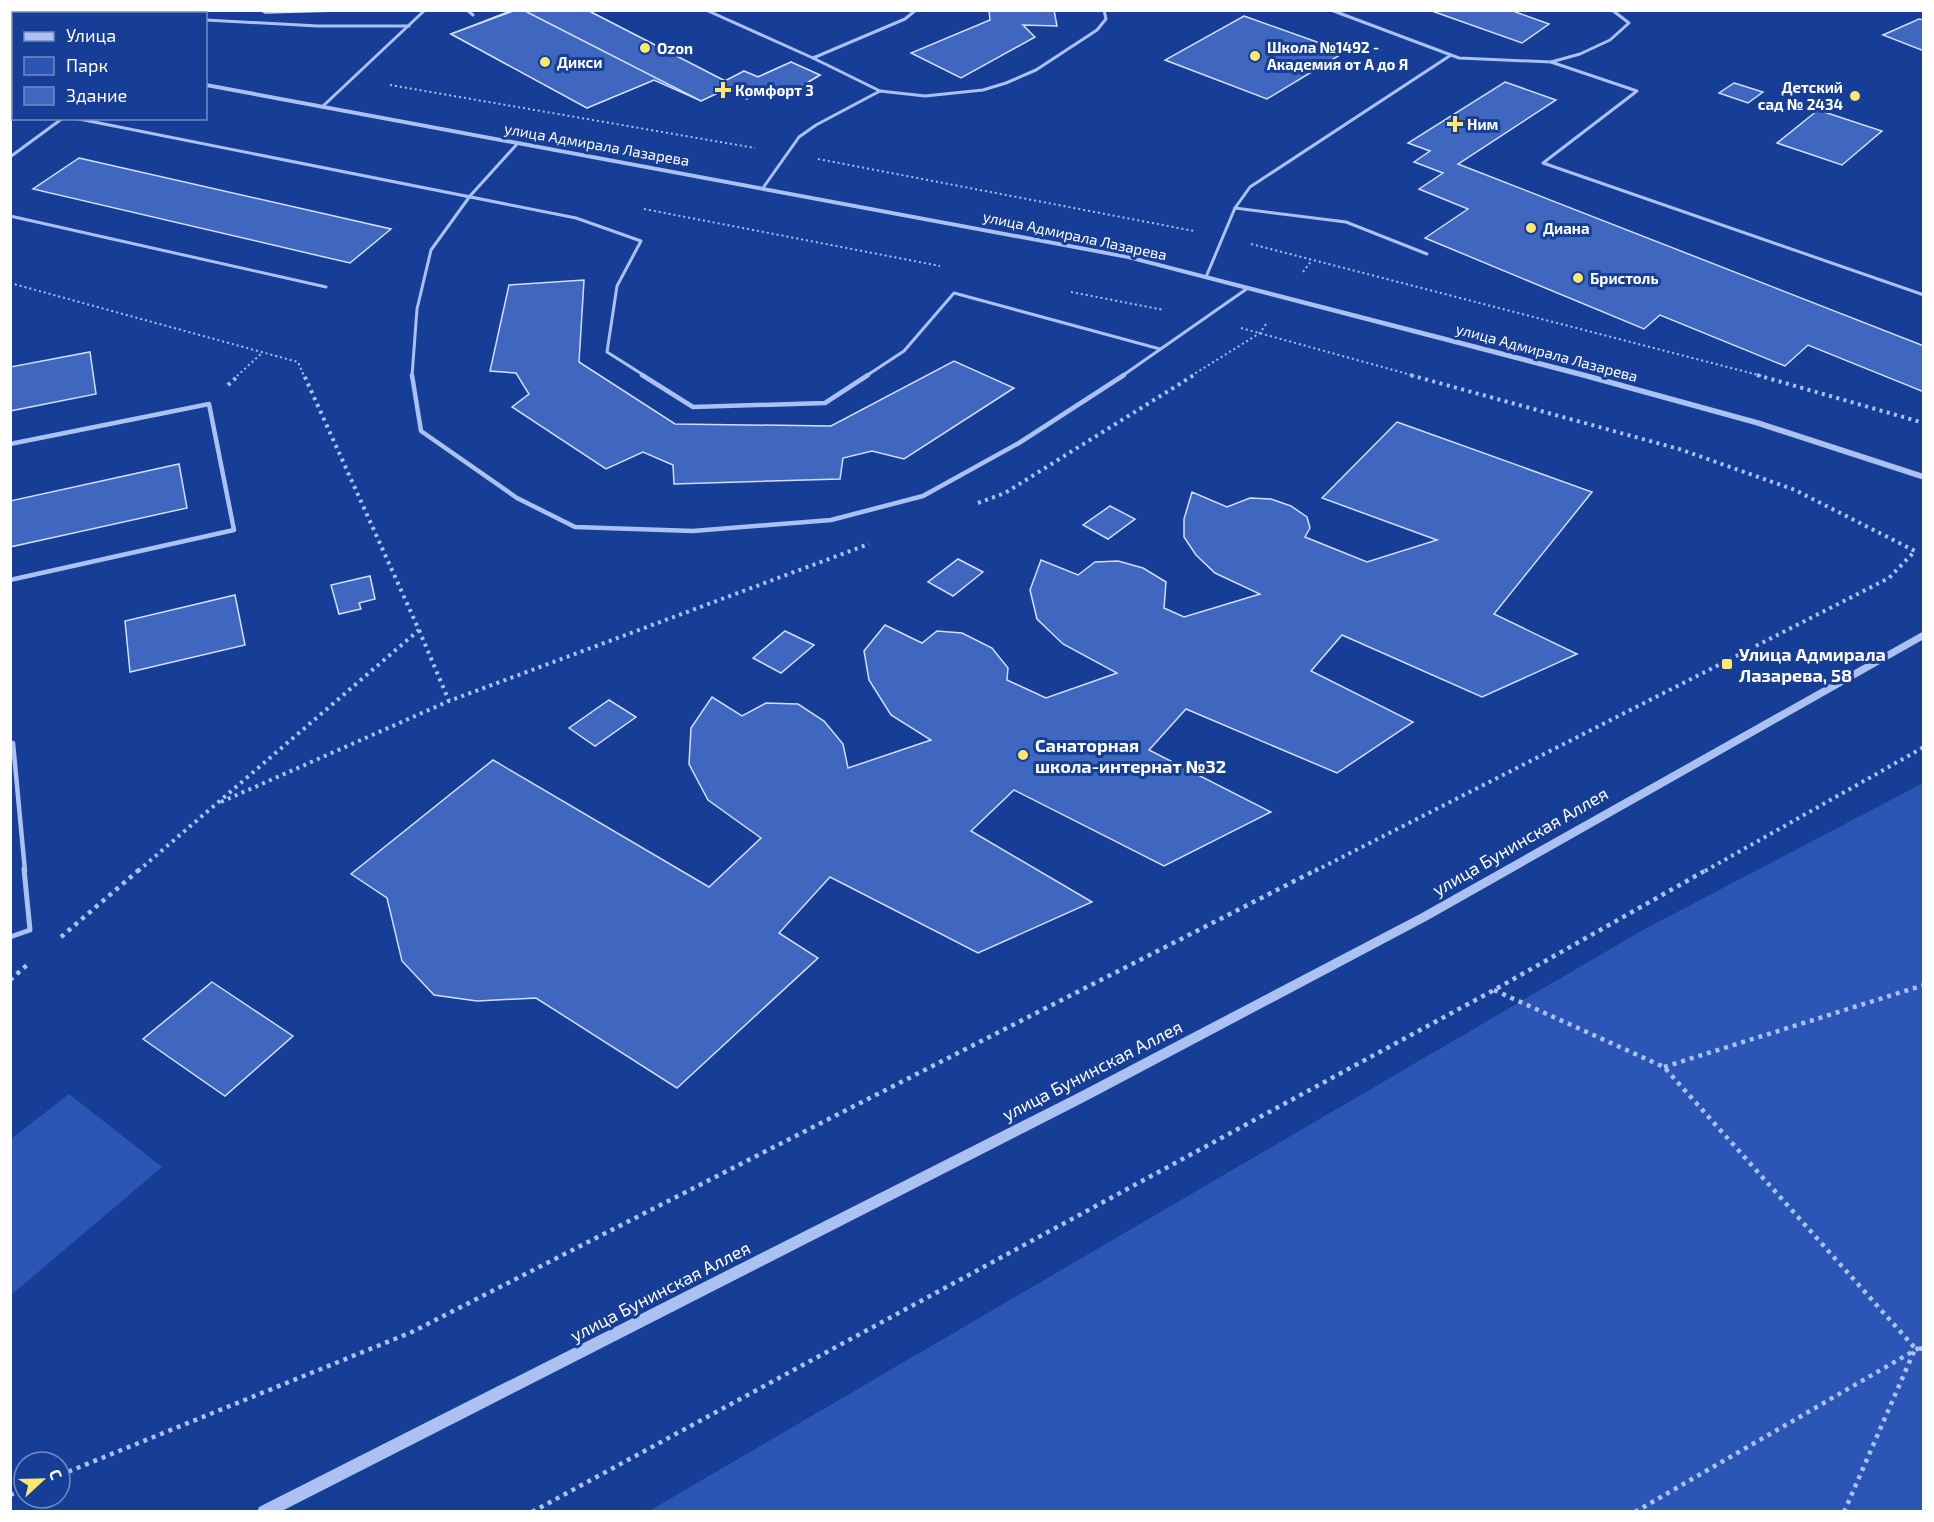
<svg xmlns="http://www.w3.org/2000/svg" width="1934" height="1522" font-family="'Exo 2',sans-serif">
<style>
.green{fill:#2b56b6}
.building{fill:#4067bf;stroke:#d2dffc;stroke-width:1.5}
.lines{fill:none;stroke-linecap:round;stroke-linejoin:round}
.path-far2{stroke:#aac1f1;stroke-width:2;stroke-dasharray:2 3;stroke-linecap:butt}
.path-far1{stroke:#aac1f1;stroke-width:4;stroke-dasharray:3 4.5;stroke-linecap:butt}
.path{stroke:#aac1f1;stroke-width:4.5;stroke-dasharray:4 5;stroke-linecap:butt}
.service-far2{stroke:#aac1f1;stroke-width:3}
.service-far1{stroke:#aac1f1;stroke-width:4.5}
.service{stroke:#aac1f1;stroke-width:5}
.tertiary{fill:#aac1f1;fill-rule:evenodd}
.poi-dot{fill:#ffe86a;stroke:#173e97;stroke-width:2}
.labels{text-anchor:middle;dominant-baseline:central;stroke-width:6;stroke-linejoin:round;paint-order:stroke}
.far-poi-label{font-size:15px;font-weight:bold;fill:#fff;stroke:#173e97;text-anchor:start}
.far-street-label{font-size:15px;fill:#fff;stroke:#173e97}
.poi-label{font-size:18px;font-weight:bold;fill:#fff;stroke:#173e97;text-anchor:start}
.street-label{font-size:18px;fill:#fff;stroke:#173e97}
</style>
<rect width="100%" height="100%" fill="#173e97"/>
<g class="green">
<polygon points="1923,783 1923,1511 649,1511 1643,930"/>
<polygon points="69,1094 162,1167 11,1295 11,1139"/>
</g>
<g class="building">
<polygon points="260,10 376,10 265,13"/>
<polygon points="513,10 519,10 654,80 587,108 451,34"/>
<polygon points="516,10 587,10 725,81 744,71 758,77 791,62 820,75 788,94 771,88 747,99 726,89 701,101 654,80 587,108 451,34"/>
<polygon points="523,10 587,10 725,81 744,71 758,77 791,62 820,75 788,94 771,88 747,99 726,89 701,101"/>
<polygon points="989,10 1054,10 1057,26 1023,25 1035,37 961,78 911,53 990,20"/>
<polygon points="1429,10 1510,10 1549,24 1522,43"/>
<polygon points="1244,16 1345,52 1267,99 1165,60"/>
<polygon points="1919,19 1924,20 1924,51 1883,35"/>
<polygon points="1505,82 1556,100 1458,164 1924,346 1924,392 1808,345 1785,366 1660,315 1644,329 1425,238 1468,209 1419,189 1443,173 1414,162 1430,151 1408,143"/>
<polygon points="1734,83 1763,92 1748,103 1719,93"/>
<polygon points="1818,110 1882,131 1842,165 1777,143"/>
<polygon points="79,158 391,229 350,263 33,189"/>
<polygon points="584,280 579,362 675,424 831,426 954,361 1014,388 904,459 872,451 843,458 840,479 674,484 673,465 643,452 606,469 512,407 529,394 516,373 490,371 509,285"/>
<polygon points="90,352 96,394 10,411 10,367"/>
<polygon points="1397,422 1592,492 1494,614 1577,654 1482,697 1342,635 1311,671 1413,722 1337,773 1186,709 1149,750 1271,812 1164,866 1014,790 971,831 1092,902 978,953 830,877 779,933 818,958 677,1088 536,998 477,1001 434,995 402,961 387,898 351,874 493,760 709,887 761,838 708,800 689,764 691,728 712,697 742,716 766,703 798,704 824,721 843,744 848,768 931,740 891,715 869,680 864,651 885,625 922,643 937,631 962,633 992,648 1008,668 1007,680 1046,698 1117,673 1063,644 1037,619 1030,590 1041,560 1078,575 1095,562 1118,561 1143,568 1166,582 1164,608 1184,617 1260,594 1215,573 1196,555 1184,537 1184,519 1192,492 1227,507 1250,498 1271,499 1291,506 1307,517 1310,528 1305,537 1367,562 1437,540 1322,498"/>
<polygon points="179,464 187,508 10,547 10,501"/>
<polygon points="1110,506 1135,519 1108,539 1083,525"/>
<polygon points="958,559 983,572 953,596 928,582"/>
<polygon points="370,576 375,599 359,603 361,609 339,614 331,585"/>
<polygon points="235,595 245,645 130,672 125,621"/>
<polygon points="785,631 814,645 781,673 753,658"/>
<polygon points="609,700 636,717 595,746 569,728"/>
<polygon points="212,982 293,1036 225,1096 143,1039"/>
</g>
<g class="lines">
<g class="path-far2">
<polyline points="68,10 68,14"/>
<polyline points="390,85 755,148"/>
<polyline points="10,95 14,95"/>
<polyline points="818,159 1194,231"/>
<polyline points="644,209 940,266"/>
<polyline points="1251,244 1762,376"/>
<polyline points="1303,272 1312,260"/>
<polyline points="10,283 298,362 304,376"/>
<polyline points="1071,292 1164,310"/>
<polyline points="1241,328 1415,376"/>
<polyline points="237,376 262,353"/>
<polyline points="1191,376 1260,333 1266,324"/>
</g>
<g class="path-far1">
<polyline points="1757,375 1924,423"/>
<polyline points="228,385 239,375"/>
<polyline points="978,503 1005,493 1194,375"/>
<polyline points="419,630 449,701"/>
<polyline points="221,802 449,701 869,544"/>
<polyline points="138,871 419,630 304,375"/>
<polyline points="1315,871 1889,578 1915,551 1795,490 1679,449 1410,375"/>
<polyline points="1705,871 1924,747"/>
</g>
<g class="path">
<polyline points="61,937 140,869"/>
<polyline points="10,980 27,965"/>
<polyline points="1494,990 1664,1067 1915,1348 1924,1349"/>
<polyline points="1664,1067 1924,985"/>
<polyline points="60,1475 412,1332 1318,869"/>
<polyline points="10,1495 24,1490"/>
<polyline points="532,1512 1494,990 1708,869"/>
<polyline points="1635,1512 1924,1345"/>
<polyline points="1844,1512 1915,1349"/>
</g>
<g class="service-far2">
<polyline points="173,10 179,14"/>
<polyline points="467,10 473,15"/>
<polyline points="706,10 813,58 905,19 916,10"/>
<polyline points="1331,10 1459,58 1551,62 1580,54 1610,40 1629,23 1612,10"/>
<polyline points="206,20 318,26 409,26"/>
<polyline points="813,58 880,91"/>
<polyline points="1551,62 1637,91 1543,163 1924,295"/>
<polyline points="322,107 425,10"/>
<polyline points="74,118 576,218 641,241 617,286 607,352 645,376"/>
<polyline points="10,157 63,118"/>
<polyline points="763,188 799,137 816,125 880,91 925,96 983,90 1006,83 1036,70 1097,30 1106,19 1104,10"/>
<polyline points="1235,208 1346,222 1427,254"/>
<polyline points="10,216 326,287"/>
<polyline points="1206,277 1235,208 1250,187 1451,55"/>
<polyline points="412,376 417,309 431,250 470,196 518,143"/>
<polyline points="866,376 904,351 954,293 1160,349"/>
<polyline points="1122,376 1248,288"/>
</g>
<g class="service-far1">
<polyline points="412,375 421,431 517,498 575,527 693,531 831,520 923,496 1019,443 1124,375"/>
<polyline points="642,375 693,407 825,403 868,375"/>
<polyline points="10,444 209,404 234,530 10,580"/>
<polyline points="10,744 13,743 25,871"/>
</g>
<polyline class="service" points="10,937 30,930 24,869"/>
<g class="tertiary">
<rect x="10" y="47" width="4" height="4"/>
<polygon points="206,83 1128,255 1590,374 1761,421 1924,474 1924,480 1755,425 1584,378 1128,259 206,87"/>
<polygon points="1924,631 1924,639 1428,920 1088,1100 280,1512 257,1512 259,1507 1080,1092 1420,914"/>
</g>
</g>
<g class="poi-dot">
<circle cx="645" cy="48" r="6"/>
<circle cx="1255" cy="56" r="6"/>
<circle cx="545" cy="62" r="6"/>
<path d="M720 81h6v6h6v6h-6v6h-6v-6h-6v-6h6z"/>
<circle cx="1855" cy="96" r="6"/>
<path d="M1452 115h6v6h6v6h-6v6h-6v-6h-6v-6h6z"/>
<circle cx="1531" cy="228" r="6"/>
<circle cx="1578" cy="278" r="6"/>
<rect x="1721" y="658" width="12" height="12" rx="3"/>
<circle cx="1023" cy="755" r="6"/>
</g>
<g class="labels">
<g class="far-poi-label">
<text x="1267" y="47">Школа №1492 -<tspan x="1267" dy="17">Академия от А до Я</tspan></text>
<text x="657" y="48">Ozon</text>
<text x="557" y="62">Дикси</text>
<text x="1843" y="87" text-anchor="end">Детский<tspan x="1843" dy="17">сад № 2434</tspan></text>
<text x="735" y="90">Комфорт 3</text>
<text x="1467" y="124">Ним</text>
<text x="1543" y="228">Диана</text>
<text x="1590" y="278">Бристоль</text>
</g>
<g class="far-street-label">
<text transform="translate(597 144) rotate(10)">улица Адмирала Лазарева</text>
<text transform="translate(1075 235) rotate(12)">улица Адмирала Лазарева</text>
<text transform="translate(1547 352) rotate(15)">улица Адмирала Лазарева</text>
</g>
<g class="poi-label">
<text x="1739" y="654">Улица Адмирала<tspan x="1739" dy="21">Лазарева, 58</tspan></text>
<text x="1035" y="745">Санаторная<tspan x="1035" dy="21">школа-интернат №32</tspan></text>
</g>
<g class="street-label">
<text transform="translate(1520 841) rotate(-30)">улица Бунинская Аллея</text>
<text transform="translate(1092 1070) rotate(-27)">улица Бунинская Аллея</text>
<text transform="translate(660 1291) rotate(-27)">улица Бунинская Аллея</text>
</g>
</g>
<rect width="1934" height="1522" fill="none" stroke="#ffffff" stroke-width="24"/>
<rect x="12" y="12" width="195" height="108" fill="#173e97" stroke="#748bc1" stroke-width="1.5"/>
<rect x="24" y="32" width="30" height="9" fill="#aac1f1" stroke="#748bc1" stroke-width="1.5"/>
<text x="66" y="42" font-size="18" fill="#ffffff">Улица</text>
<rect x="24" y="57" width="30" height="18" fill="#2b56b6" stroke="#748bc1" stroke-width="1.5"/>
<text x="66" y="72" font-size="18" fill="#ffffff">Парк</text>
<rect x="24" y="87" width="30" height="18" fill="#4067bf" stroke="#748bc1" stroke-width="1.5"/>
<text x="66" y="102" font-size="18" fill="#ffffff">Здание</text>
<g transform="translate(42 1480) rotate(68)"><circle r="28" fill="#173e97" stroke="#748bc1" stroke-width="1.5"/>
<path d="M0-4.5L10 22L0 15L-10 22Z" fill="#ffe86a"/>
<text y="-9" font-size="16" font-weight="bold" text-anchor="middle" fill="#ffffff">С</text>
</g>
</svg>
